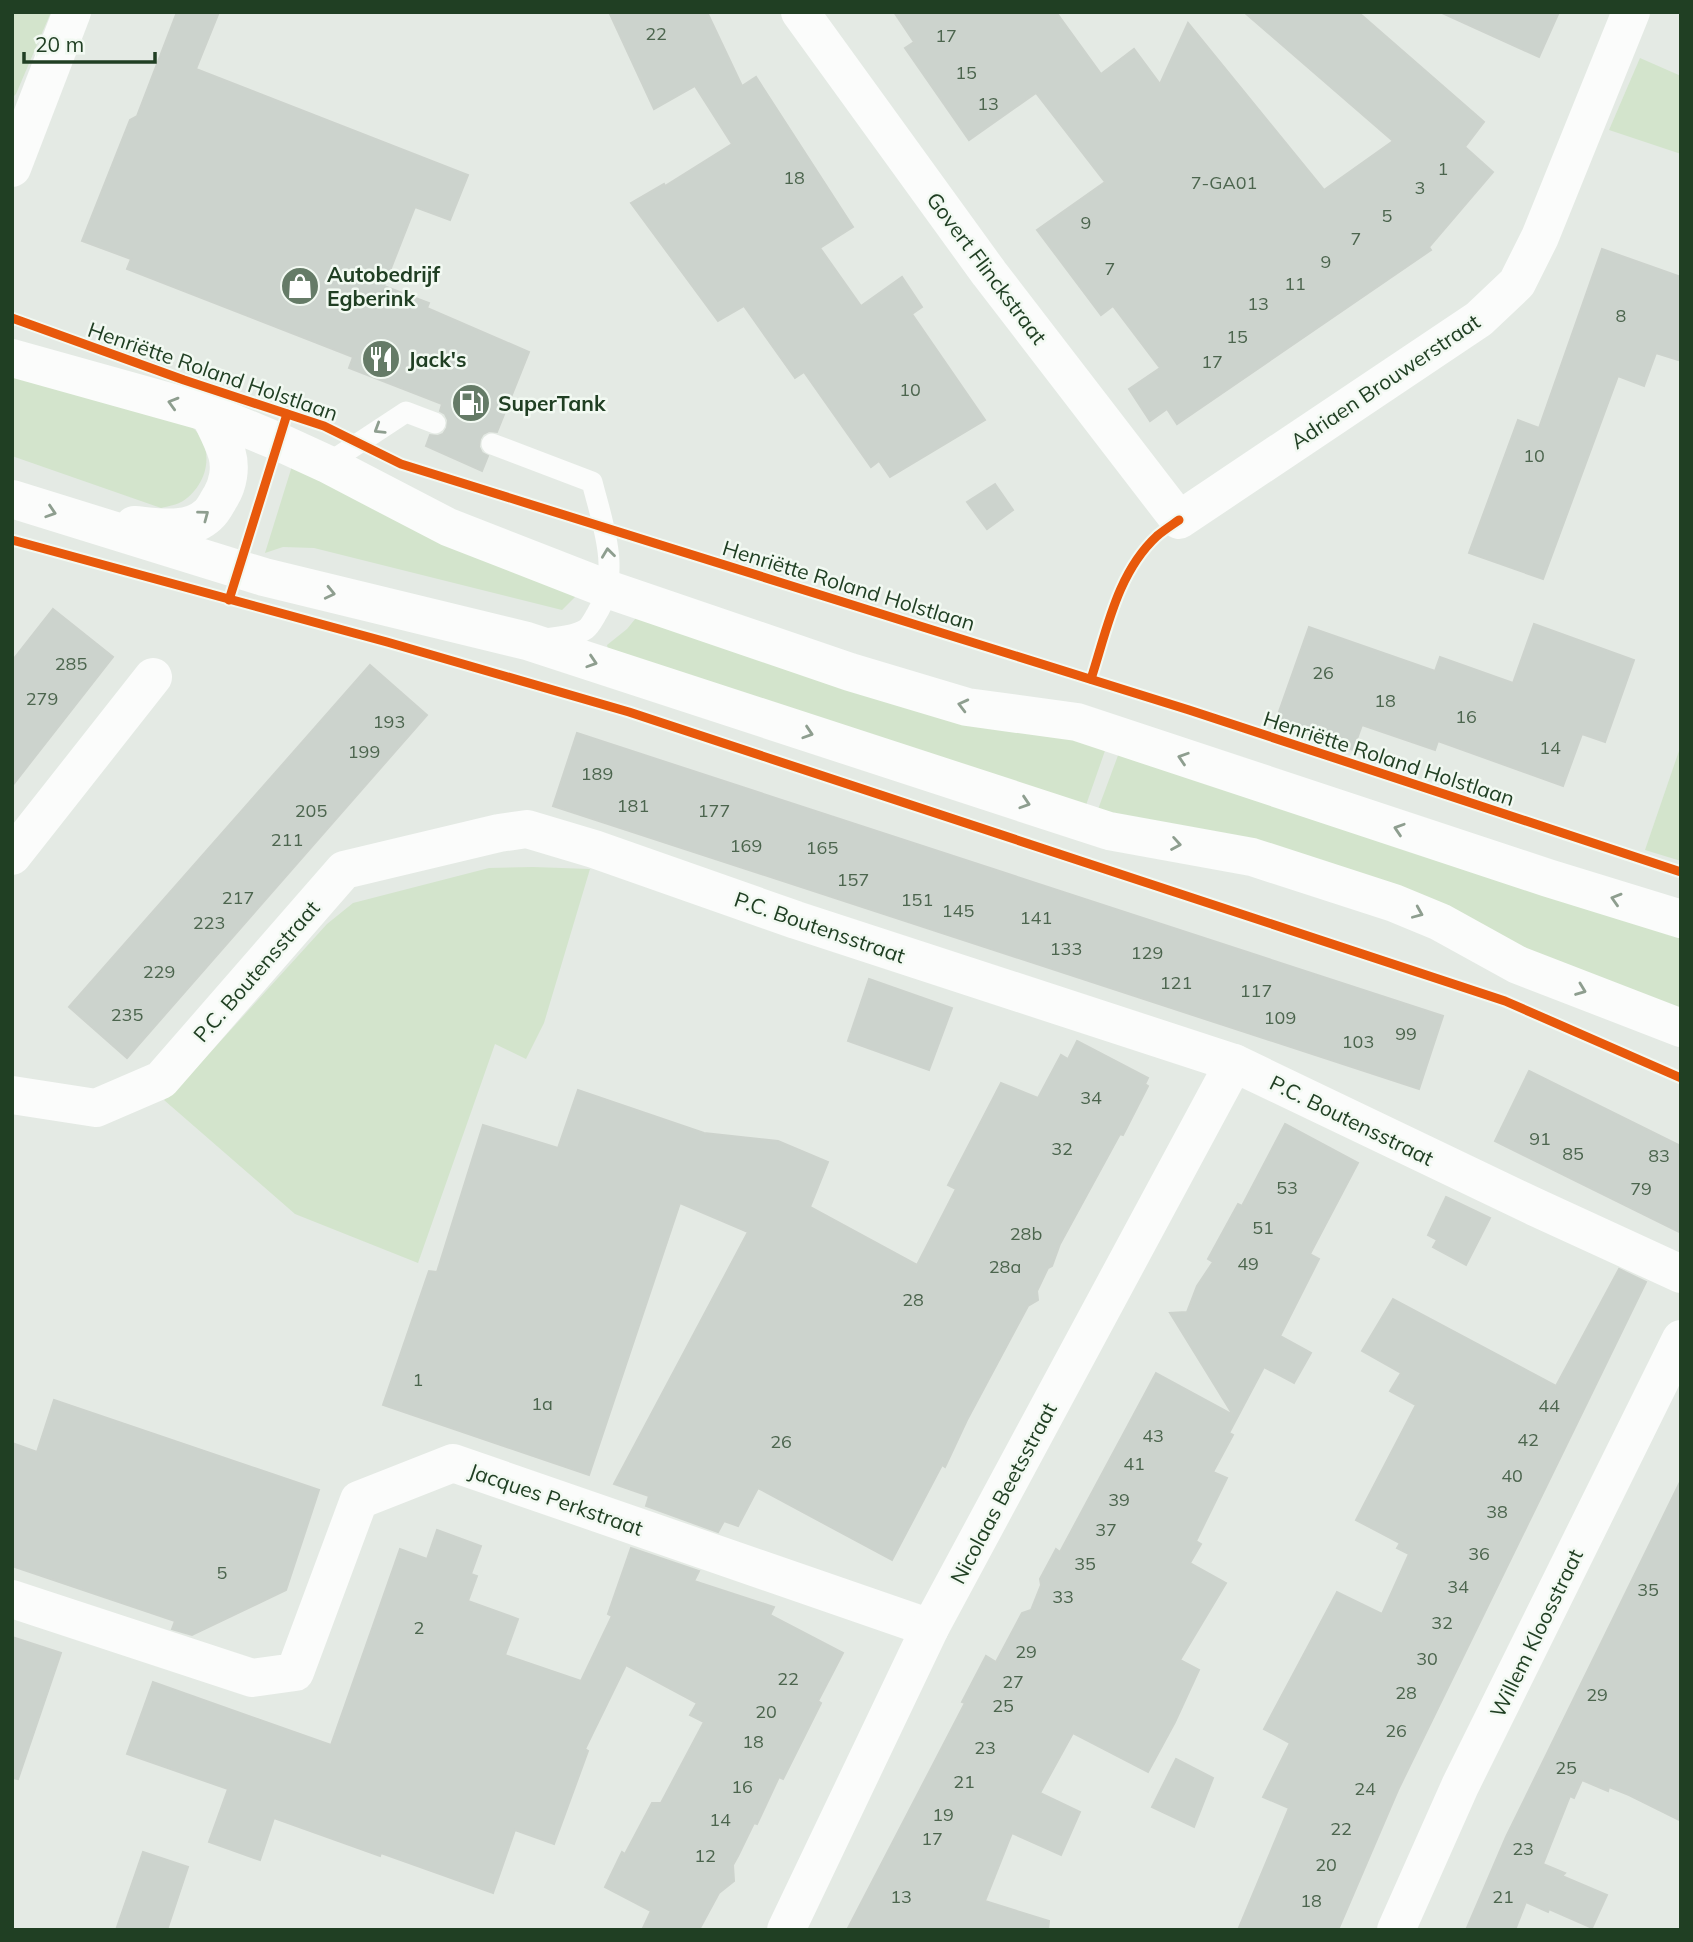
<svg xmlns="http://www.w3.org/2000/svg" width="1693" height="1942" font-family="Mulish,sans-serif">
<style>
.green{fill:#d3e4cc}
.building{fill:#ccd3cd;stroke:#cdd3cd;stroke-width:2}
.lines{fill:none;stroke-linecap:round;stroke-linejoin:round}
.lane{stroke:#fbfcfb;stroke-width:21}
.street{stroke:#fbfcfb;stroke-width:38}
.secondary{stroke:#fbfcfb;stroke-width:38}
.cycleway-casing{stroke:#f2f9f2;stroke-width:13}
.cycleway{stroke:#e8590c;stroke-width:9}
.oneway{stroke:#8e9e8f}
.labels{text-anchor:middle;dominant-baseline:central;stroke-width:5;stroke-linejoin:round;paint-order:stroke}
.number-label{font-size:18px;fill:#4c654e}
.street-label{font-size:21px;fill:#203f23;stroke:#f2f9f2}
.poi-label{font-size:21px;font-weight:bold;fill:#203f23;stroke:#f2f9f2;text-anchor:start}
</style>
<rect width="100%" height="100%" fill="#e4eae4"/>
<g class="green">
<polygon points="12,12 51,12 16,94 12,98"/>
<polygon points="1640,58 1681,76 1681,154 1609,130"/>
<path d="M12,372L188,423C192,427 197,431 200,436C214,459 204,487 183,501C177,505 168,506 161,508L12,456Z"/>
<polygon points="292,466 577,595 562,610 314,548 283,547 265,553"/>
<polygon points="640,613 1107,745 1085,808 609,653 607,645 627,629"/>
<polygon points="1681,745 1681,861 1645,850"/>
<polygon points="1120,750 1681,932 1681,1013 1097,812"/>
<polygon points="533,867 590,869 544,1023 526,1059 495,1044 418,1263 295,1214 164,1100 177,1089 327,924 353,903 489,868"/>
</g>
<g class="building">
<polygon points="177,12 219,12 196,69 468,175 450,220 415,207 384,286 429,303 427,308 529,352 497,432 489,431 483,434 480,439 479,447 482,453 488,456 482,471 426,446 430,435 438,436 443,434 447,428 448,420 445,414 440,411 442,404 349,368 353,357 127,269 131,259 82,241 130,120 137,116"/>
<polygon points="609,12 707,12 742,86 756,77 853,227 820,248 861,306 902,277 922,307 912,314 985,420 890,477 879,461 871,467 804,372 795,378 744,306 718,321 631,203 664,184 665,186 732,144 695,86 654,109"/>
<polygon points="894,12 1056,12 1101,74 1134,49 1160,84 1188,23 1324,190 1393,141 1244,12 1358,12 1484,122 1465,147 1493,172 1429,247 1431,250 1177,424 1167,409 1150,421 1129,389 1160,368 1113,306 1101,315 1037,230 1105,182 1036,93 969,140 905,48 914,42"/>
<polygon points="1440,12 1559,12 1539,57"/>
<polygon points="1602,249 1681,277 1681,361 1656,353 1644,386 1618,376 1543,579 1469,553 1518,420 1539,428"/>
<polygon points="995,484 1013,510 987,529 967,502"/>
<polygon points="53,609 113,657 12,786 12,661"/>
<polygon points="1534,624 1634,660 1605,742 1582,734 1563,786 1438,741 1435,750 1362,725 1353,750 1275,723 1309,627 1435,671 1440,657 1513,683"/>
<polygon points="370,665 427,715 127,1058 69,1007"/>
<polygon points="577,733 1443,1016 1419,1089 553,806"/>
<polygon points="869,979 952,1008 929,1070 848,1041"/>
<polygon points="1077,1041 1148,1078 1145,1084 1148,1086 1123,1135 1120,1134 1060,1244 1052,1266 1048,1268 1037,1291 1038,1300 1028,1306 967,1420 945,1467 942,1465 892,1560 758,1488 738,1526 724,1521 718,1532 646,1506 649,1496 614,1484 748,1232 680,1203 589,1475 383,1405 429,1271 437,1272 483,1125 558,1148 578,1090 704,1133 778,1141 828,1162 810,1207 917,1265 956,1189 948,1185 1001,1083 1038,1098 1061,1055 1068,1059"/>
<polygon points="1529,1071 1681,1146 1681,1233 1495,1141"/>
<polygon points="1285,1124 1358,1163 1310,1254 1319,1259 1280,1336 1311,1353 1294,1383 1264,1367 1229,1433 1233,1435 1213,1472 1227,1478 1196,1541 1201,1544 1190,1563 1226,1583 1180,1660 1199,1670 1175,1722 1148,1772 1073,1733 1040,1793 1080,1812 1061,1855 1012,1833 985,1901 1049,1921 1048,1930 847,1930 965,1703 962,1702 986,1656 996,1662 1022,1613 1031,1610 1041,1585 1040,1579 1056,1549 1060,1552 1156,1373 1233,1415 1170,1313 1187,1312 1197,1286 1213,1262 1208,1259 1238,1204 1242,1206"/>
<polygon points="1446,1197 1490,1218 1466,1265 1433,1247 1437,1240 1428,1235"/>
<polygon points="1619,1269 1646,1282 1398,1790 1338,1930 1238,1930 1289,1808 1263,1797 1290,1743 1264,1729 1337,1592 1382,1614 1409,1554 1397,1548 1400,1543 1356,1520 1416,1405 1390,1391 1401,1373 1362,1351 1393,1299 1556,1386"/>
<polygon points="54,1400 319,1490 286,1590 192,1635 172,1629 175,1621 12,1566 12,1443 37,1452"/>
<polygon points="1681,1480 1681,1821 1629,1795 1609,1787 1608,1791 1582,1780 1574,1798 1570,1796 1543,1864 1565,1873 1562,1876 1607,1895 1592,1928 1549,1909 1548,1912 1526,1902 1515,1930 1466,1930 1506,1837"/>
<polygon points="437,1530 481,1546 471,1574 477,1576 468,1601 518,1619 505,1655 581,1681 612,1616 608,1614 631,1548 699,1571 694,1581 774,1607 770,1615 843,1653 818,1701 821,1703 783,1779 779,1777 757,1824 754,1823 738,1856 733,1865 734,1881 719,1893 699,1930 642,1930 651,1911 605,1887 622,1852 625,1854 652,1803 661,1803 704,1722 690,1715 697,1703 626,1665 585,1749 588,1751 554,1844 515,1830 493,1893 381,1853 380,1856 274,1818 260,1860 209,1842 228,1789 127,1754 153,1682 331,1745 400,1549 427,1559"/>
<polygon points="12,1637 61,1653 18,1779 12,1778"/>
<polygon points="1176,1759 1213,1778 1194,1827 1152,1807"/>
<polygon points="143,1852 188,1867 167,1930 116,1930"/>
</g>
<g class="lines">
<g class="lane">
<path d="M492,444L592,482C603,525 622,574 596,615C593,620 590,626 586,629C575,637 557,637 543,639"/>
<polyline points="327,464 406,412 435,423"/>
</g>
<g class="street">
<polyline points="800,12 989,273 1179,520 1479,319 1517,283 1540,237 1631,12"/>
<polyline points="12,168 72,12"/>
<polyline points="12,856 153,677"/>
<polyline points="12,1095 96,1108 161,1080 344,870 499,833 527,829 594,849 796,920 1234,1063 1535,1207 1681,1274"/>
<polyline points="12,1599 252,1678 295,1672 359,1500 453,1463 930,1628"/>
<polyline points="786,1930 930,1628 1234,1063"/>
<polyline points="1396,1930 1460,1786 1681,1339"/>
</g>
<g class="secondary">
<polyline points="12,358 209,413 279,442 327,464 448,527 607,589 850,672 967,707 1077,722 1548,878 1681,919"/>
<polyline points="12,499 264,577 527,641 1109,831 1252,857 1394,903 1440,922 1518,965 1681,1028"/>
<path d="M134,525C158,527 189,533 208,515C214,510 217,502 221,496C228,484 231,468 227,454C223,440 215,426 209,413"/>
</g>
<defs>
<g id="cycleway">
<polyline points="12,318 184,380 324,426 401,464 1189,710 1681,872"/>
<polyline points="12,540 387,642 629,712 1505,1001 1681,1078"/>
<polyline points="229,600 287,414"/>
<path d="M1091,679C1107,630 1117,573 1157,536C1164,530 1172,525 1179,520"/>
</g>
</defs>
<use href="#cycleway" class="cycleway-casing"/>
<use href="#cycleway" class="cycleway"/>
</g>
<defs><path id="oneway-chevron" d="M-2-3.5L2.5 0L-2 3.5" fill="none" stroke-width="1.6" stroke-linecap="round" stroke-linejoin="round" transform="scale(1.75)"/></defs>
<g class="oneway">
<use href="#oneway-chevron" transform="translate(173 403) rotate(-164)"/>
<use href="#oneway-chevron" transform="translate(379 429) rotate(148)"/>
<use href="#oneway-chevron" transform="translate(51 512) rotate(18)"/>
<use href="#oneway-chevron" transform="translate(204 515) rotate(-37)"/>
<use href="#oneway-chevron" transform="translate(608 553) rotate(-97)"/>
<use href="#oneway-chevron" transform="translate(330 593) rotate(13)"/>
<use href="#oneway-chevron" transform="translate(592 662) rotate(18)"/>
<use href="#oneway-chevron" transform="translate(963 705) rotate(-166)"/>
<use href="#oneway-chevron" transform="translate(808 733) rotate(18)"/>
<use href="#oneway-chevron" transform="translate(1183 758) rotate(-162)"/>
<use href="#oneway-chevron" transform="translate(1025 803) rotate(18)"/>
<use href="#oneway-chevron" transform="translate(1399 829) rotate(-162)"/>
<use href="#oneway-chevron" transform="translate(1176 844) rotate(10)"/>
<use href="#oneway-chevron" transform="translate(1616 899) rotate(-163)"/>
<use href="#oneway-chevron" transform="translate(1418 913) rotate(23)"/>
<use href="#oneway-chevron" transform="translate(1581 990) rotate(21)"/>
</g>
<defs>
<symbol id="shop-disc" viewBox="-11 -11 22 22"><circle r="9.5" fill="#657b67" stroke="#f2f9f2"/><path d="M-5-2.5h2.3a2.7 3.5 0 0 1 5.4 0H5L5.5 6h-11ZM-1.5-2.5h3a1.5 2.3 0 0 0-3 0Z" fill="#fff"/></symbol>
<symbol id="restaurant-disc" viewBox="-11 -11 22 22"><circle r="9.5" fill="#657b67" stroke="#f2f9f2"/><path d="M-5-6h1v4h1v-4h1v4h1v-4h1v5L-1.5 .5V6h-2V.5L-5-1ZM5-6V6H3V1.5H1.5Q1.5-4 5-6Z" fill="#fff"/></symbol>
<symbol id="fuel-disc" viewBox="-11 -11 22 22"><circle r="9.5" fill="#657b67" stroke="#f2f9f2"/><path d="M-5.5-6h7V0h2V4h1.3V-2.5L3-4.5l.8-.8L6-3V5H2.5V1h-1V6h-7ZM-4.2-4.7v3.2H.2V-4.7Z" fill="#fff"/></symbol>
</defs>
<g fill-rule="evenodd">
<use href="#shop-disc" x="278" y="264" width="44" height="44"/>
<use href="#restaurant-disc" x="359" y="337" width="44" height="44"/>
<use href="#fuel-disc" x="449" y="381" width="44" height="44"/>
</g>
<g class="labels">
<g class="number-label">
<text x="656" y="33">22</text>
<text x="946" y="35">17</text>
<text x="966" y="72">15</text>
<text x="988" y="103">13</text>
<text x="1443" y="168">1</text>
<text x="794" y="177">18</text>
<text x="1224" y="182">7-GA01</text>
<text x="1420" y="187">3</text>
<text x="1387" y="215">5</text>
<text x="1086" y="222">9</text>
<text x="1356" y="238">7</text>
<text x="1326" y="261">9</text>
<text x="1110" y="268">7</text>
<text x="1295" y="283">11</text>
<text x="1258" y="303">13</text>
<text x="1621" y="315">8</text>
<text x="1237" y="336">15</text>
<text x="1212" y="361">17</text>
<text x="910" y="389">10</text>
<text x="1534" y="455">10</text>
<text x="71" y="663">285</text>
<text x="1323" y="672">26</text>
<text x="42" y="698">279</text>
<text x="1385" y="700">18</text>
<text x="1466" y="716">16</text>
<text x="389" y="721">193</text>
<text x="1550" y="747">14</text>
<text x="364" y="751">199</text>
<text x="597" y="773">189</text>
<text x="633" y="805">181</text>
<text x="311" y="810">205</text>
<text x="714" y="810">177</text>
<text x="287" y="839">211</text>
<text x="746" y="845">169</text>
<text x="822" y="847">165</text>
<text x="853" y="879">157</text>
<text x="238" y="897">217</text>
<text x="917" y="899">151</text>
<text x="958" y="910">145</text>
<text x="1036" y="917">141</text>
<text x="209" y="922">223</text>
<text x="1066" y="948">133</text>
<text x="1147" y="952">129</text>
<text x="159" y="971">229</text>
<text x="1176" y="982">121</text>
<text x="1256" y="990">117</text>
<text x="127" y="1014">235</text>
<text x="1280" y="1017">109</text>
<text x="1406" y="1033">99</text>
<text x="1358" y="1041">103</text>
<text x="1091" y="1097">34</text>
<text x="1540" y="1138">91</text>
<text x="1062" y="1148">32</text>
<text x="1573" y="1153">85</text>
<text x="1659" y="1155">83</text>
<text x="1287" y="1187">53</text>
<text x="1641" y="1188">79</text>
<text x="1263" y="1227">51</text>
<text x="1026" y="1233">28b</text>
<text x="1248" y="1263">49</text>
<text x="1005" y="1266">28a</text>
<text x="913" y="1299">28</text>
<text x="418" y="1379">1</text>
<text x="542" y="1403">1a</text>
<text x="1549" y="1405">44</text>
<text x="1153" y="1435">43</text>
<text x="1528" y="1439">42</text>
<text x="781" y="1441">26</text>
<text x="1134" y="1463">41</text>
<text x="1512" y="1475">40</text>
<text x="1119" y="1499">39</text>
<text x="1497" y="1511">38</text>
<text x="1106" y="1529">37</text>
<text x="1479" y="1553">36</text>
<text x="1085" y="1563">35</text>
<text x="222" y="1572">5</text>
<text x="1458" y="1586">34</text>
<text x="1648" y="1589">35</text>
<text x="1063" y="1596">33</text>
<text x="1442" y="1622">32</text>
<text x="419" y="1627">2</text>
<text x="1026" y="1651">29</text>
<text x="1427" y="1658">30</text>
<text x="788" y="1678">22</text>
<text x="1013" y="1681">27</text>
<text x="1406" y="1692">28</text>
<text x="1597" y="1694">29</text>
<text x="1003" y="1705">25</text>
<text x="766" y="1711">20</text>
<text x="1396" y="1730">26</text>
<text x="753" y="1741">18</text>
<text x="985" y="1747">23</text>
<text x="1566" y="1767">25</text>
<text x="964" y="1781">21</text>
<text x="742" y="1786">16</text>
<text x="1365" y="1788">24</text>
<text x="943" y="1814">19</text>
<text x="720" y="1819">14</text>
<text x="1341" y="1828">22</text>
<text x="932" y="1838">17</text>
<text x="1523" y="1848">23</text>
<text x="705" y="1855">12</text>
<text x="1326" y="1864">20</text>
<text x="901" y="1896">13</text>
<text x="1503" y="1896">21</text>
<text x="1311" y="1900">18</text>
</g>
<g class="street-label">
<text transform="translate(987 268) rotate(53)">Govert Flinckstraat</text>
<text transform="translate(213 371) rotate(19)">Henriëtte Roland Holstlaan</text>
<text transform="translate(1385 381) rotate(-34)">Adriaen Brouwerstraat</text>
<text transform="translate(849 585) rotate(17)">Henriëtte Roland Holstlaan</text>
<text transform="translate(1389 758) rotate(18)">Henriëtte Roland Holstlaan</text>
<text transform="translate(820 927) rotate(19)">P.C. Boutensstraat</text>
<text transform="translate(256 971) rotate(-49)">P.C. Boutensstraat</text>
<text transform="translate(1352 1120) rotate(26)">P.C. Boutensstraat</text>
<text transform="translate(1003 1493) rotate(-62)">Nicolaas Beetsstraat</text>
<text transform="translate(556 1499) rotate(19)">Jacques Perkstraat</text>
<text transform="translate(1536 1633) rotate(-64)">Willem Kloosstraat</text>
</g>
<g class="poi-label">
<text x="327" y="274">Autobedrijf<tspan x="327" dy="24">Egberink</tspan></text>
<text x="408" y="359">Jack's</text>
<text x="498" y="403">SuperTank</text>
</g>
</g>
<rect width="1693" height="1942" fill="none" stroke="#203f23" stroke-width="28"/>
<path d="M24 52v10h131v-10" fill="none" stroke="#203f23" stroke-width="3.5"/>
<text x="35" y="52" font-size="21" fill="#203f23" stroke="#f2f9f2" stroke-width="5" paint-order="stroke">20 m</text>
</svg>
